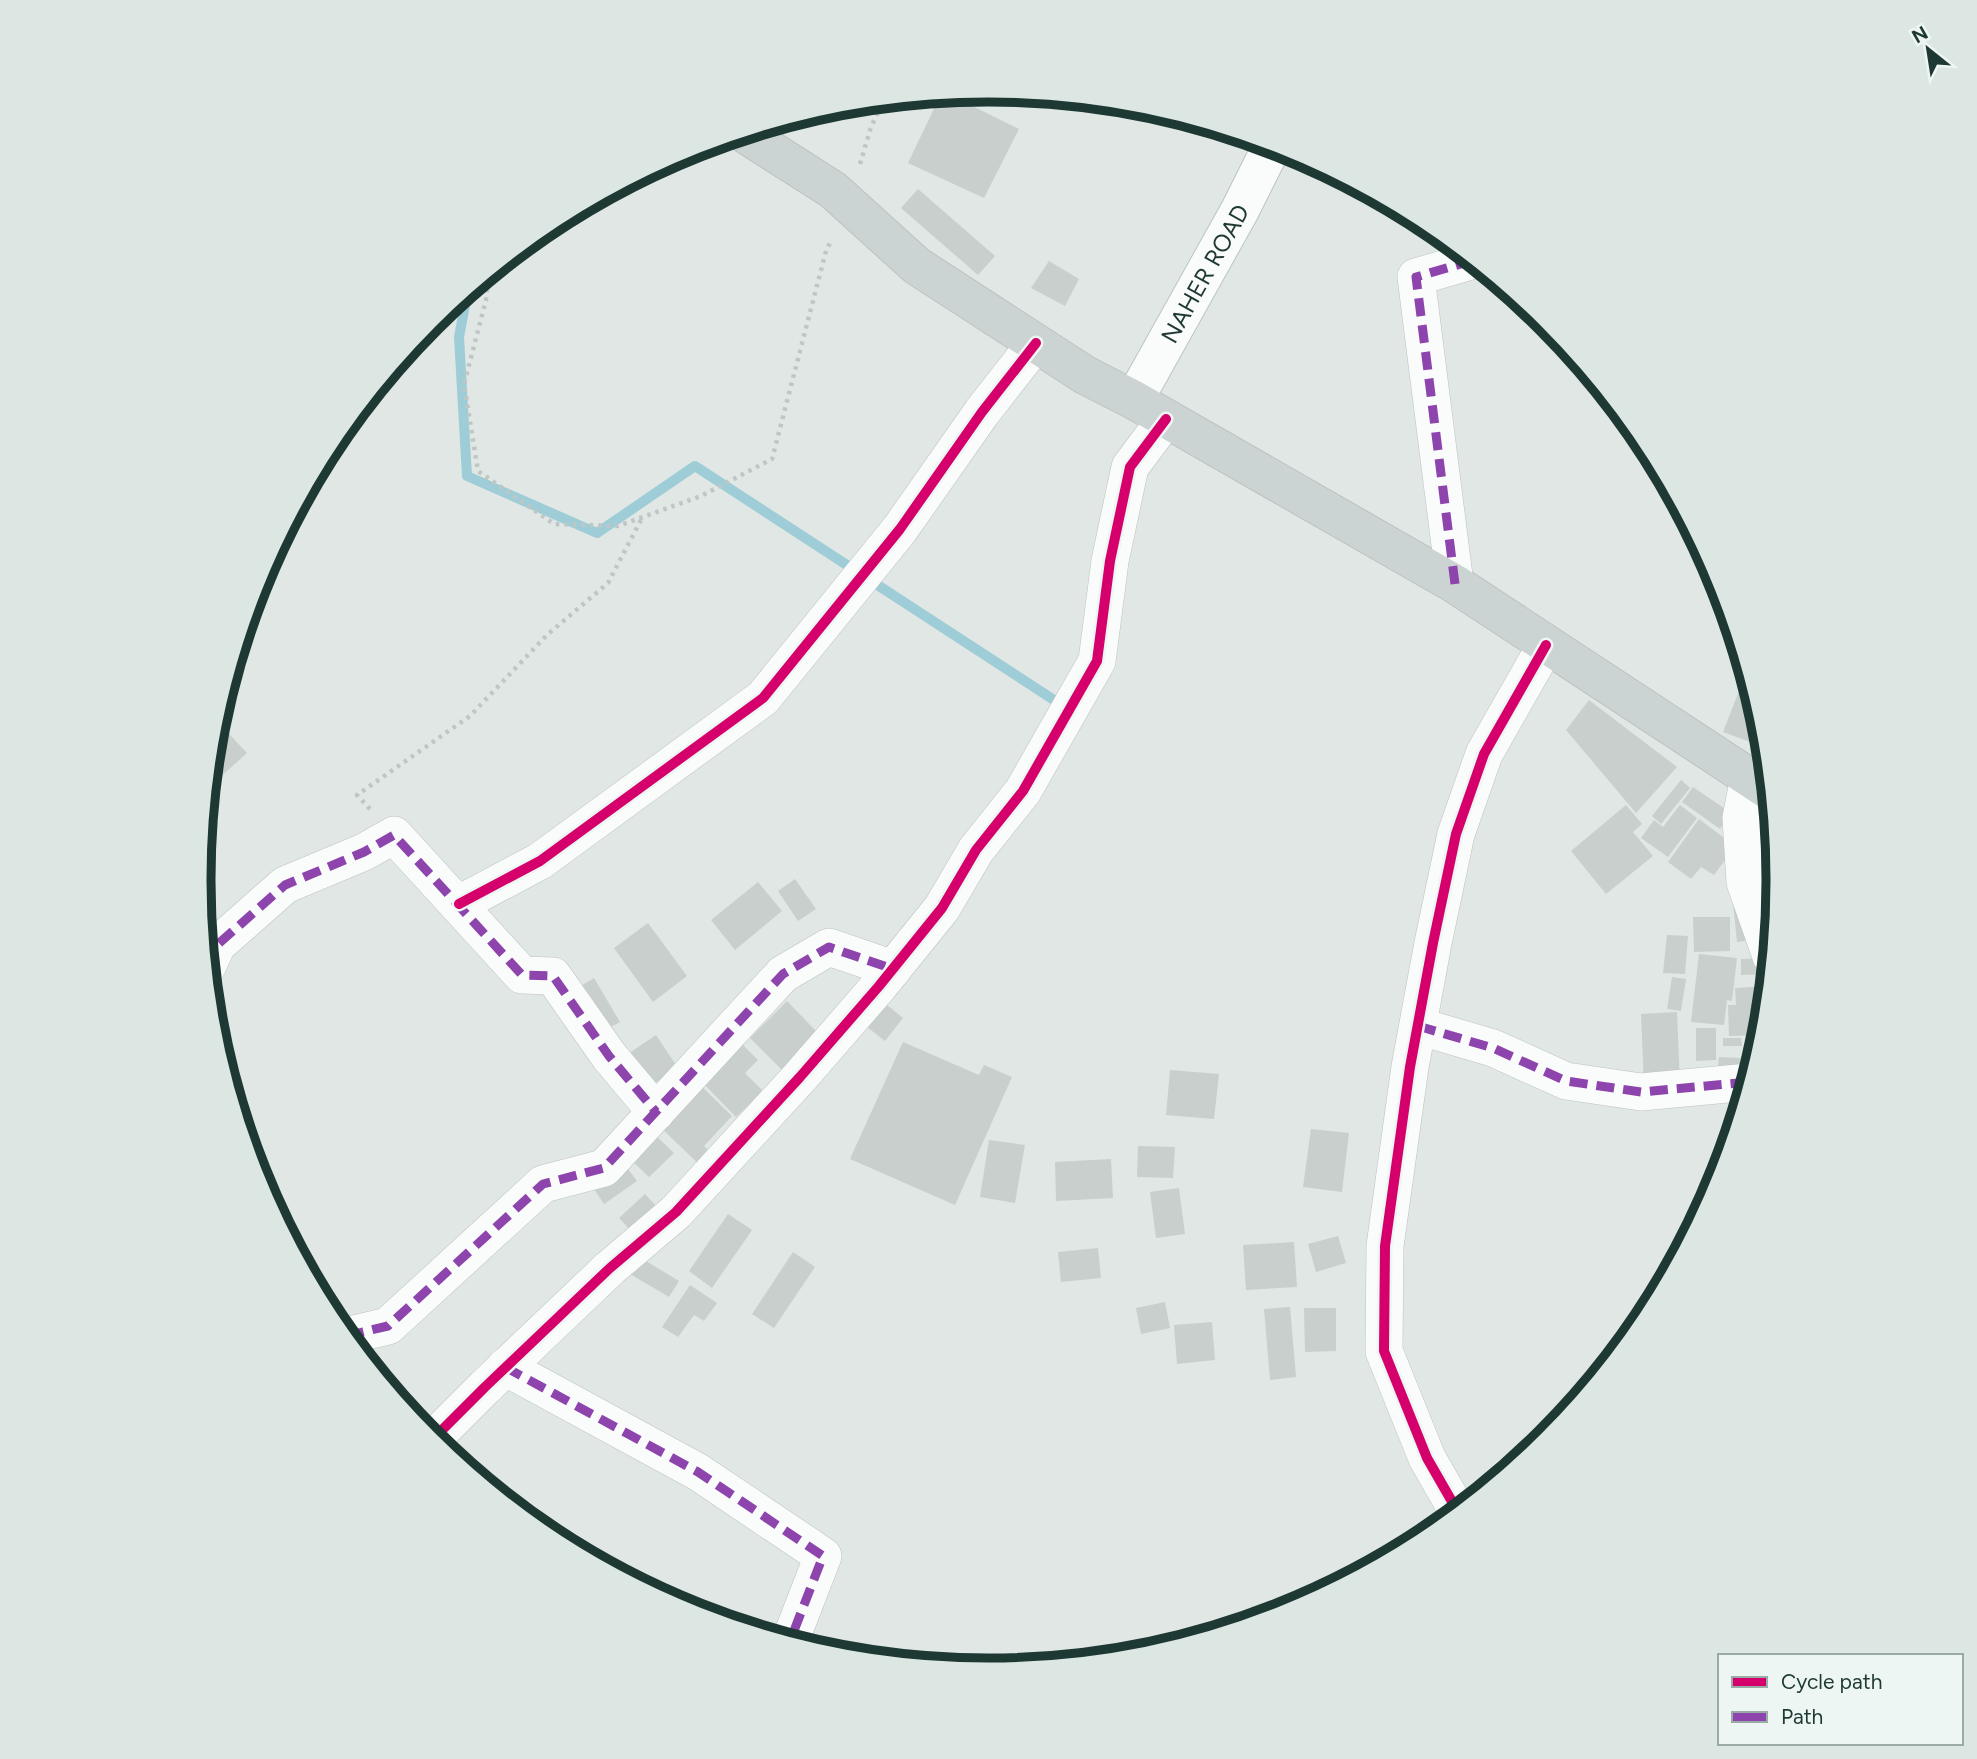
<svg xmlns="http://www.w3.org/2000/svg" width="1977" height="1759" font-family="Figtree,sans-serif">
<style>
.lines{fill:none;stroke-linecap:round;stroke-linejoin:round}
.stream{stroke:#9ecdd7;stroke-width:10}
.building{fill:#c9cfcd}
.street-casing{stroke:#bdc3c1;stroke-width:38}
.secondary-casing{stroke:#bcc5c2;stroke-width:40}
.primary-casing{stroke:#bac3c1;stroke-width:40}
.path{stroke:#bfc7c5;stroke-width:4.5;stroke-dasharray:3.5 5;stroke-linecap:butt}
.street{stroke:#fafbfb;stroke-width:37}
.secondary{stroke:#fafbfb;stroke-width:38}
.primary{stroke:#cbd4d2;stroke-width:38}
.quiet{stroke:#8e44ad;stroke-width:9;stroke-dasharray:18 9;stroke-linecap:butt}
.cycleway-casing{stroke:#edf6f2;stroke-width:15}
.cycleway{stroke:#d6006c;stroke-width:10}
.labels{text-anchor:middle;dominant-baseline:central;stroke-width:7;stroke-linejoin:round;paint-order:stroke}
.street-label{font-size:24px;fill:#1e3933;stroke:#edf6f2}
.rim{fill:none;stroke:#1e3933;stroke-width:9}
</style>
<rect width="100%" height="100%" fill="#e0e7e4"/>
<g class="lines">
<polyline class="stream" points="468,289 459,337 467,476 597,533 695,466 1054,700"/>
</g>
<g class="building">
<polygon points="946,93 1019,129 984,198 908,163 941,94"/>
<polygon points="918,189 995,256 978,275 901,208"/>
<polygon points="1049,261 1079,279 1065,306 1031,288"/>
<polygon points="1739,691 1755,697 1762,719 1753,743 1723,732"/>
<polygon points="1589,700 1677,767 1636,813 1566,730"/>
<polygon points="215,719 247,753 207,789 214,725"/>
<polygon points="1681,780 1690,788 1661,824 1652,816"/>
<polygon points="1693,787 1731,813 1720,829 1682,802"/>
<polygon points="1626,805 1642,824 1633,832 1653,856 1606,894 1571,851"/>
<polygon points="1680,805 1697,818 1668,857 1641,838 1654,820 1663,827"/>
<polygon points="1699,819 1727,840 1723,845 1731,852 1714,875 1701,867 1691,879 1668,862"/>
<polygon points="1750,822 1774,833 1769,846 1744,834"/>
<polygon points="795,879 816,909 798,921 778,891"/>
<polygon points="758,882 782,911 735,950 711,920"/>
<polygon points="1732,893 1751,940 1737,942"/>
<polygon points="1693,917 1730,917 1730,951 1694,952"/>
<polygon points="648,923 687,976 653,1002 614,948"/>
<polygon points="1667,935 1688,936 1685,974 1663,973"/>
<polygon points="1699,954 1737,958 1732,1001 1727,1000 1724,1025 1691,1022"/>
<polygon points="1770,958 1769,974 1741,975 1741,959"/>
<polygon points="1672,977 1686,979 1681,1011 1667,1009"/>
<polygon points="594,978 620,1022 600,1033 574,990"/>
<polygon points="1768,986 1763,1035 1729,1036 1728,1005 1736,1005 1735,988"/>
<polygon points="876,996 903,1018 885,1041 858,1020"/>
<polygon points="787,1001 816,1031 790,1078 750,1038"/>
<polygon points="1677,1012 1680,1084 1644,1086 1641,1014"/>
<polygon points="1696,1028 1716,1028 1716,1060 1696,1061"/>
<polygon points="656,1035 678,1068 646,1089 625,1056"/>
<polygon points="1723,1038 1741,1038 1742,1046 1723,1046"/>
<polygon points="739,1041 758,1060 745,1073 763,1091 736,1117 700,1080"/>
<polygon points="903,1042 979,1075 984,1065 1012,1077 955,1205 850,1159"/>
<polygon points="1719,1057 1740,1058 1738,1078 1717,1076"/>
<polygon points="1170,1070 1219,1074 1214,1119 1166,1115"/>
<polygon points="697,1082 732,1116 704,1146 717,1159 706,1171 656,1123"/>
<polygon points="1311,1129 1349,1133 1342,1192 1303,1187"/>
<polygon points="654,1134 674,1153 649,1177 630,1159"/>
<polygon points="989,1140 1025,1145 1015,1203 980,1197"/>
<polygon points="1138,1146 1175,1147 1173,1178 1137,1177"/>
<polygon points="1111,1159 1113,1198 1056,1201 1055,1162"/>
<polygon points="622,1161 637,1181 604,1204 590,1183"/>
<polygon points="1179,1188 1185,1234 1156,1238 1150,1192"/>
<polygon points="645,1194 660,1210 635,1235 619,1218"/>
<polygon points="728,1214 752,1230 712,1288 689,1271"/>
<polygon points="1338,1236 1346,1263 1316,1272 1308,1244"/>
<polygon points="1294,1242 1297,1287 1246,1290 1243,1245"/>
<polygon points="1098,1248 1101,1278 1061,1282 1058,1252"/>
<polygon points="793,1252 815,1267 774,1328 752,1314"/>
<polygon points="636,1255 679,1281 669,1297 625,1271"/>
<polygon points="690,1285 717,1303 704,1321 694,1315 678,1337 662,1327"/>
<polygon points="1165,1302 1170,1328 1141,1334 1136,1308"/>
<polygon points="1290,1307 1296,1377 1270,1380 1264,1309"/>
<polygon points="1304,1308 1336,1308 1336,1351 1305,1352"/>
<polygon points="1212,1322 1215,1360 1177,1364 1174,1325"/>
</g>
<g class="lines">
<defs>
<g id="street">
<polyline points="1455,584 1416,277 1474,260"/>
<polyline points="1749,778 1741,818 1745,882 1771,956"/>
<polyline points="459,904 540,861 763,698 900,529 982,412 1036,343"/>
<polyline points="207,967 217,945 285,885 364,852 394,835 522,975 553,976 609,1056 656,1112"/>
<polyline points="1418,1026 1493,1048 1566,1081 1641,1092 1749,1082"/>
<polyline points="346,1336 388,1326 543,1184 604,1168 783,974 829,947 893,969"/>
<polyline points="505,1367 698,1472 823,1556 790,1641"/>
<polyline points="432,1440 485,1387 610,1268 676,1212 800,1077 879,986 942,908 976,850 1023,791 1097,661 1110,561 1130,467 1166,419"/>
<polyline points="1458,1512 1427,1458 1384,1351 1385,1246 1410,1067 1433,943 1456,834 1484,754 1546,645"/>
</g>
<g id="secondary">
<path id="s1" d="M1134,400L1240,210L1273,144"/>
</g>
<polyline id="primary" points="742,132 833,190 917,266 1085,375 1134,400 1455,584 1770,791"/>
</defs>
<use href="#street" class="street-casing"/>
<use href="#secondary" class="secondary-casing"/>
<use href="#primary" class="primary-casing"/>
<g class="path">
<polyline points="860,164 871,127 884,99"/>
<polyline points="489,272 486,300 464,384 478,471 554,524 618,526 701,496 772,459 826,251 831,241"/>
<polyline points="370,809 357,795 470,716 547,635 608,583 642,518"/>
</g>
<use href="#street" class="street"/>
<use href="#secondary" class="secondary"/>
<use href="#primary" class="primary"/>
<g class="quiet">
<polyline points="1455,584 1416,277 1474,260"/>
<polyline points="207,967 217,945 285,885 364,852 394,835 522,975 553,976 609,1056 656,1112"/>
<polyline points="1418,1026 1493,1048 1566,1081 1641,1092 1749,1082"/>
<polyline points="346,1336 388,1326 543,1184 604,1168 783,974 829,947 893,969"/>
<polyline points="505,1367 698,1472 823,1556 790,1641"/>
</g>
<defs>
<g id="cycleway">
<polyline points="459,904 540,861 763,698 900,529 982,412 1036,343"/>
<polyline points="432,1440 485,1387 610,1268 676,1212 800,1077 879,986 942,908 976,850 1023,791 1097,661 1110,561 1130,467 1166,419"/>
<polyline points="1458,1512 1427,1458 1384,1351 1385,1246 1410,1067 1433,943 1456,834 1484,754 1546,645"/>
</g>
</defs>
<use href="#cycleway" class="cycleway-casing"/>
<use href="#cycleway" class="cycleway"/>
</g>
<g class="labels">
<g class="street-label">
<text stroke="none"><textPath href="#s1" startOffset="145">NAHER ROAD</textPath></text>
</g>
</g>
<path d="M0 0H1977V1759H0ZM988 102H989A777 777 0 0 1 1766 879V881A777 777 0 0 1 989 1658H988A777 777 0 0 1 211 881V879A777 777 0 0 1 988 102Z" fill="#dce7e3" fill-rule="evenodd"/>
<path class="rim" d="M988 102H989A777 777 0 0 1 1766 879V881A777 777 0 0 1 989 1658H988A777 777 0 0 1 211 881V879A777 777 0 0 1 988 102Z"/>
<rect x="1718" y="1654" width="245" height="91" fill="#edf6f2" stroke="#9aaaa6" stroke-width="2"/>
<rect x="1732" y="1677" width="35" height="10" fill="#d6006c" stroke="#9aaaa6" stroke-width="2"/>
<text x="1781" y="1689" font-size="21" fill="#1e3933">Cycle path</text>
<rect x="1732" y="1712" width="35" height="10" fill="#8e44ad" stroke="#9aaaa6" stroke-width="2"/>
<text x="1781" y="1724" font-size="21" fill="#1e3933">Path</text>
<g transform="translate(1928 49) rotate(330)" stroke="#edf6f2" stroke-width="5" paint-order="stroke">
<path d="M0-5L12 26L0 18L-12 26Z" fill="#1e3933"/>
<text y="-10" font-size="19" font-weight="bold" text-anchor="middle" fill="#1e3933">N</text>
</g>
</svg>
